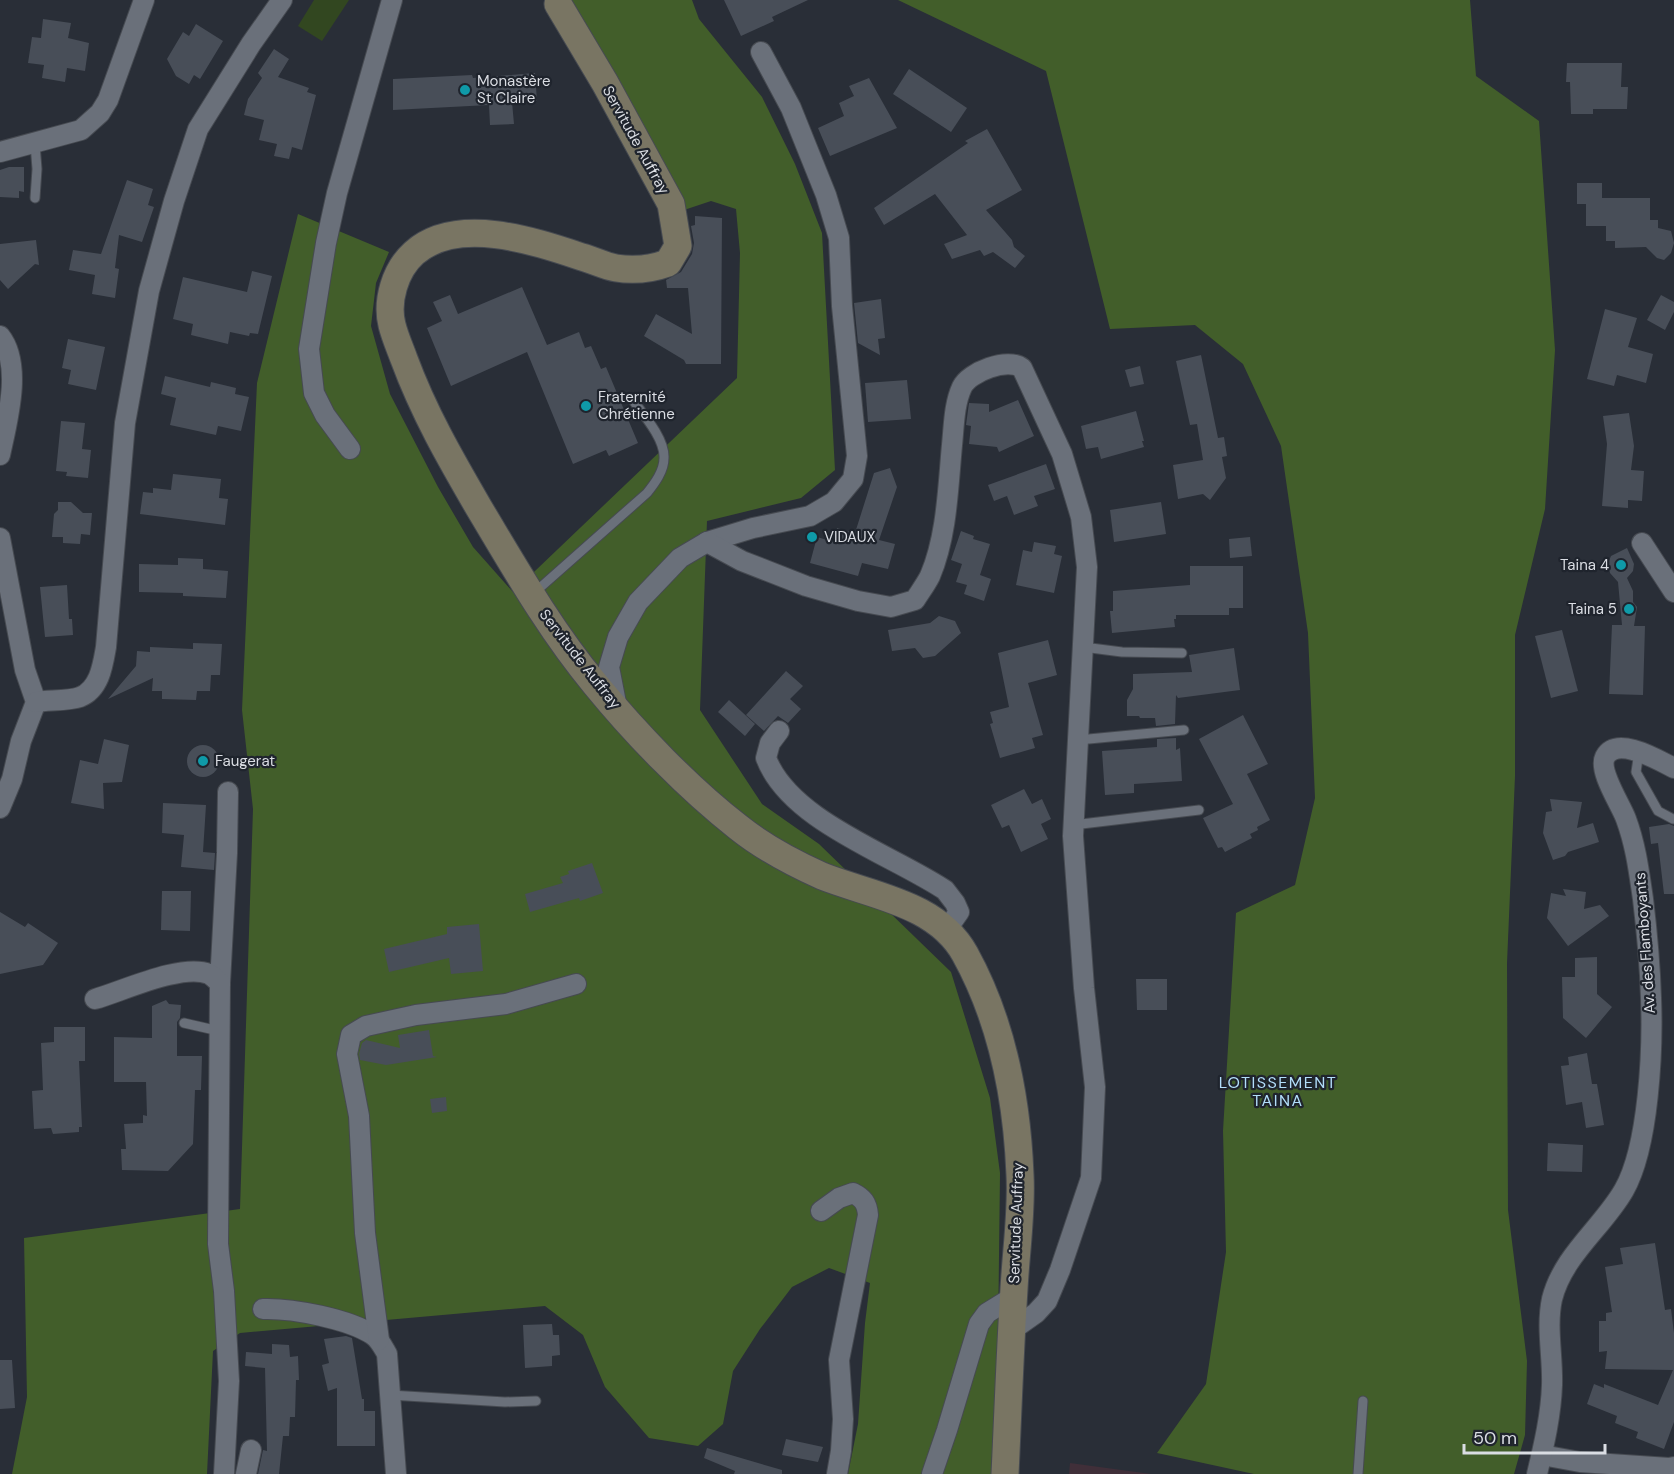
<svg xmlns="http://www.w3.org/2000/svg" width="1674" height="1474" font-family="'DM Sans',sans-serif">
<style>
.education{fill:#402f39}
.green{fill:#324720}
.forest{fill:#425e2a}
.building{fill:#484e58}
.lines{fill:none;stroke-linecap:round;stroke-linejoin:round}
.lane-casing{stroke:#464a51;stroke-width:11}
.street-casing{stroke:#464a51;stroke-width:22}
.secondary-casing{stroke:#464a51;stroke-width:29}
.lane{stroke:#6a707a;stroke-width:9}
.street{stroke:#6a707a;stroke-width:20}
.secondary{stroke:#797563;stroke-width:27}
.culture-dot{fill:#0f9aa8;stroke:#1f242d;stroke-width:2}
.labels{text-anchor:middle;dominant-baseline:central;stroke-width:4.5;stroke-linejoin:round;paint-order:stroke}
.poi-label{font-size:15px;fill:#dadde3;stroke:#1f242d;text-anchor:start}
.street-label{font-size:15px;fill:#dadde3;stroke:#1f242d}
.neighbourhood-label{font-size:16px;letter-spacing:1.5px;fill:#b2defa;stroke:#1f242d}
</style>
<rect width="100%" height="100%" fill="#292e37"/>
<polygon class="education" points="1070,1463 1151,1474 1069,1474"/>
<polygon class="green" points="314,0 349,0 322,41 298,26"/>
<g class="forest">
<polygon points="572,0 692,0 699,19 762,97 795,164 822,233 835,470 801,498 707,521 700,710 762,804 819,844 951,972 990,1098 1000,1173 998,1341 991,1474 848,1474 858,1424 865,1323 870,1283 829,1268 792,1287 760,1329 733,1371 723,1424 698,1446 649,1438 605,1387 583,1335 545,1306 240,1333 213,1351 207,1474 12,1474 27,1397 24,1238 240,1209 253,809 242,710 257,383 298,214 389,252 376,283 371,326 390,394 438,487 473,547 513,592 737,378 740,253 736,209 711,201 684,210 571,6"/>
<polygon points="898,0 1470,0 1476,76 1539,121 1555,350 1545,509 1515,635 1515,776 1507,963 1508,1210 1527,1361 1525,1435 1514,1474 1254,1474 1157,1453 1206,1384 1226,1252 1223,1131 1236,913 1295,885 1315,798 1308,633 1281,446 1243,364 1195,325 1110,329 1046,71"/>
</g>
<g class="building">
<polygon points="724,0 808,0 772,17 774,21 741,36"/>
<polygon points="43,19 71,23 68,38 89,43 85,71 67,68 65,82 42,78 44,65 28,63 32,37 41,38"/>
<polygon points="196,24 223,41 200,79 194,75 189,84 176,76 167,59 183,32 189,36"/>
<polygon points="274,49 289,59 278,77 309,88 307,92 316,95 302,150 292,147 289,159 274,156 277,144 259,140 264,120 244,115 248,99 262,78 258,73"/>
<polygon points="1567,63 1622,63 1621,87 1628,87 1627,109 1593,109 1593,114 1571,114 1570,82 1566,82"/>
<polygon points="909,69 967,108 951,132 893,94"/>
<polygon points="535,73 537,101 512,102 514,124 490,125 489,105 393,110 393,79 472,75 473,78"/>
<polygon points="869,78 897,128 830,156 818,128 844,116 839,103 854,96 849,86"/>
<polygon points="987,129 1022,190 986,210 1012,240 1014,247 1025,256 1015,268 993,252 984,256 980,250 952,259 944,244 967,235 935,194 884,225 874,208 968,143 965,141"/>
<polygon points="9,167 24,167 24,192 19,191 19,198 0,197 0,170"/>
<polygon points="127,180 153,189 148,205 154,207 142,242 119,235 115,268 119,269 115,298 92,294 95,275 69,270 73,250 101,254"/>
<polygon points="1577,183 1602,183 1602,198 1650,198 1650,220 1658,220 1658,228 1671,231 1674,243 1671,253 1664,260 1657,258 1646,247 1615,248 1615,241 1606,241 1606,226 1586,226 1586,204 1577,204"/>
<polygon points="695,216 722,218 721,364 686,364 684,360 644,336 656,314 692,334 688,288 667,288 666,280 681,272 692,254 694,243 691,226 695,225"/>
<polygon points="36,240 39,265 35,264 8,289 0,280 0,244"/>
<polygon points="252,271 272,276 258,334 250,333 249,336 230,332 228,344 191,335 193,324 173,319 183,277 247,292"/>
<polygon points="522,287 547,345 579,332 585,348 591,346 601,369 606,367 638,443 609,456 606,450 573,464 527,352 451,386 427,328 442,321 433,302 450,295 458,314"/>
<polygon points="1661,295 1674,302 1674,312 1665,330 1647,320"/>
<polygon points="881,299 885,338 878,339 880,355 858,343 854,303"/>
<polygon points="1605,309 1637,318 1628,347 1653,354 1646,383 1617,375 1614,386 1587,379"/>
<polygon points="68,339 105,347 96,390 68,384 71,370 62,368"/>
<polygon points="1201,355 1218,438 1224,437 1227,456 1222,457 1226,478 1210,500 1203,494 1178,499 1173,465 1203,460 1197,424 1190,425 1176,361"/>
<polygon points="1140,366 1144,384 1130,387 1125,370"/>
<polygon points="165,376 210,387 211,382 236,388 235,394 249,397 241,431 218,426 216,435 170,425 176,398 161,394"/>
<polygon points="907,380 911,419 868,422 865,383"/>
<polygon points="1018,400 1034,436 999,452 997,447 969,444 971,426 966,425 969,403 989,404 989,412"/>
<polygon points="1136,411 1144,441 1142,441 1144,447 1101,459 1098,447 1086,449 1081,426"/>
<polygon points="1629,413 1634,446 1631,470 1644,471 1642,501 1628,500 1628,508 1602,506 1607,444 1603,416"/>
<polygon points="61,421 85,423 82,449 91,450 88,478 66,476 67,472 56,471"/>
<polygon points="1046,464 1055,489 1034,496 1038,506 1014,515 1007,496 994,501 988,485"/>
<polygon points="890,468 897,487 879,540 895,544 888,569 862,563 858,576 810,563 817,537 834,542 837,528 855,533 874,473"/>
<polygon points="173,474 221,479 219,498 228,499 225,525 140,514 143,492 153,493 153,488 171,490"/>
<polygon points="58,502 71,502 83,513 92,513 90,535 81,534 80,544 63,543 63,537 52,537 54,514 58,510"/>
<polygon points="1161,502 1166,534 1114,542 1110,510"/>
<polygon points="961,531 974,536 973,539 990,544 980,575 991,579 984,601 964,594 967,585 956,582 962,564 951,560"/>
<polygon points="1250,537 1252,556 1230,558 1229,539"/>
<polygon points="1034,542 1056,546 1054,554 1062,556 1054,593 1016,585 1023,550 1032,552"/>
<polygon points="1627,548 1634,564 1633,571 1627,578 1633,591 1633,602 1637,607 1634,626 1645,626 1643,695 1609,694 1612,625 1622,625 1618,582 1610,573 1608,563 1611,556"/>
<polygon points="178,558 203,559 203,569 228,571 226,598 183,596 183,593 139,592 139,564 178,565"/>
<polygon points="1190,566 1243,566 1243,608 1229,608 1229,615 1176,615 1176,619 1174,619 1175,627 1112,633 1110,611 1113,611 1113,591 1190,585"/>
<polygon points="67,585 69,619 72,619 73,635 45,637 40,587"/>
<polygon points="939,616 955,621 961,633 935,656 923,658 915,648 892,651 888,630 930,623"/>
<polygon points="1562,630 1578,691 1551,698 1535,636"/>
<polygon points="1048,640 1057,675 1028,683 1043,735 1032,738 1035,748 1000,758 990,724 993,723 990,712 1009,707 998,653"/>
<polygon points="193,643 222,644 220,675 211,675 210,691 197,691 196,700 162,699 162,691 152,691 153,678 108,699 136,666 137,651 150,652 150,647 193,649"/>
<polygon points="1234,648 1240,690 1178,698 1176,695 1175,724 1156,726 1155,718 1140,718 1139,716 1127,716 1127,700 1133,689 1133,674 1192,672 1189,655"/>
<polygon points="786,671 803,686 790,699 801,709 788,723 778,716 764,731 746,715"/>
<polygon points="729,700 755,724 745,736 718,712"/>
<polygon points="1243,715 1268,764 1247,774 1270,820 1257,827 1258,830 1250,834 1252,838 1225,852 1222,847 1218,848 1203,818 1233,804 1199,739"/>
<polygon points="1176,738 1176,750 1180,748 1182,781 1134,784 1134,793 1105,795 1102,751 1157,747 1157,739"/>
<polygon points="104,739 129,745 122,782 103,783 104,809 71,803 80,760 98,764"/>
<circle cx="203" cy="761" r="16"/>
<polygon points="1024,789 1032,804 1042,799 1051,819 1041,824 1048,839 1021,852 1009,825 1002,828 991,805"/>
<polygon points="1550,799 1582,802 1577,828 1593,823 1599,842 1568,852 1565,856 1553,860 1543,833 1546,812 1552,811"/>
<polygon points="163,803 206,805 203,852 215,853 214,870 181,867 184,835 162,833"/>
<polygon points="1669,824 1674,826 1674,894 1664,894 1658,843 1651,844 1649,827"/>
<polygon points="592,863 603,893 580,901 579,898 530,912 525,894 563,883 560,877 569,874 568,871"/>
<polygon points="1563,889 1586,892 1584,909 1600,905 1609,916 1568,946 1547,918 1551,893 1566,896"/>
<polygon points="162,891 191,891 190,931 161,930"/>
<polygon points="0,912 25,927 28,923 58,943 43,965 0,974"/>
<polygon points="479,924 483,971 451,974 449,958 389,972 384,949 447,934 447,927"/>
<polygon points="1597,957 1597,994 1612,1007 1586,1038 1563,1018 1562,977 1575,977 1575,958"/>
<polygon points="1136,979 1167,979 1167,1010 1137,1010"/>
<polygon points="166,1000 169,1004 181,1005 180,1018 177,1022 177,1056 202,1056 201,1090 195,1090 193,1144 168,1171 122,1170 121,1149 126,1149 124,1124 143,1123 143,1115 147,1116 146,1082 114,1082 114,1037 152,1038 152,1006"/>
<polygon points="54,1027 85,1027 85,1061 79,1061 82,1127 79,1127 79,1132 53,1134 51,1128 34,1129 32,1091 43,1090 41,1043 54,1042"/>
<polygon points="429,1030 433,1056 437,1057 386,1065 360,1060 359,1054 362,1043 366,1040 400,1048 398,1035"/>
<polygon points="1587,1053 1592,1084 1597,1084 1604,1125 1586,1128 1582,1102 1566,1105 1561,1066 1569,1065 1568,1057"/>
<polygon points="446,1097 447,1111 432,1113 430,1099"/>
<polygon points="1548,1143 1583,1145 1582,1172 1547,1171"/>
<polygon points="1655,1243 1665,1310 1671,1309 1674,1333 1674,1422 1664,1449 1636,1438 1638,1432 1615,1423 1617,1416 1587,1404 1594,1384 1604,1388 1604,1384 1658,1405 1673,1370 1605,1369 1607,1351 1599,1352 1599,1321 1606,1321 1606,1313 1612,1312 1605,1267 1623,1264 1620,1248"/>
<polygon points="552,1324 553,1335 559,1335 560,1355 552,1356 552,1366 525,1368 523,1325"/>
<polygon points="346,1336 352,1338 362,1399 364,1399 364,1411 375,1411 375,1446 337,1446 337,1388 328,1391 322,1365 329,1363 324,1339"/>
<polygon points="272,1344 289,1345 290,1357 298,1356 299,1380 296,1380 295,1417 290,1417 289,1436 283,1436 279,1474 258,1474 263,1450 267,1451 265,1368 245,1366 246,1352 272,1354"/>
<polygon points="0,1360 12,1360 15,1408 0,1409"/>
<polygon points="786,1439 823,1447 818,1462 782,1455"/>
<polygon points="707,1448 782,1470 782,1474 734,1474 735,1471 704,1458"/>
</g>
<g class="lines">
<defs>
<g id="lane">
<polyline points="35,198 37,169 35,144"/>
<path d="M534,593L647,493C655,483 664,471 664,458C665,439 643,414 632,399"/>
<polyline points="1083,647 1122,652 1182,653"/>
<polyline points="1078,740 1184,730"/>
<polyline points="1639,752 1636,772 1658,811 1673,819"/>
<polyline points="1073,825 1199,810"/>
<polyline points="184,1023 219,1031"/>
<polyline points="390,1395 505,1402 536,1401"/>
<polyline points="1358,1474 1363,1401"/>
</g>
<g id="street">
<polyline points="0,152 81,130 100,113 108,100 144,0"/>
<path d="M0,336C23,365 7,422 0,455"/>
<polyline points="350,449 325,415 314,393 309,349 326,243 337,193 392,0"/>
<polyline points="0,538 25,670 36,702 21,741 12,779 0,808"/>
<polyline points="707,542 753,528 810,516 834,502 853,479 857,456 842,306 839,238 826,195 791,108 761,52"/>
<polyline points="1642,543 1674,592"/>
<path d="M36,702C48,700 69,701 80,697C100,689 103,664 106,647L125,423L149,291L174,201L198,129L251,44L282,0"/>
<path d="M617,708L609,667L618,637L638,602L680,558L707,542L742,561L806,586L858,601L891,607L915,600C920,592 926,584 930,576C947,536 948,488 952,445C954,426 954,404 962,387C969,372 1008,357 1022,368L1062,454L1081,517L1087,567L1073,836L1084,988L1095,1087L1091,1178L1060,1270L1047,1301L1036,1313L1012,1330"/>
<path d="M779,731L770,743L766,758C790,821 891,854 945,890L955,903L959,912L947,929"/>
<polyline points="220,983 227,853 228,792"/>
<path d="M95,999C123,991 182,963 209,974C213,976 217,981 220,983L218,1244L224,1291L229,1381L224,1474"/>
<path d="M821,1211L839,1198L853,1193C863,1198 867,1203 868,1215L839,1360L843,1419L841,1451L837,1474"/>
<path d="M263,1309C292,1308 349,1319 373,1335C380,1340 383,1347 387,1354L396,1474"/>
<polyline points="379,1340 365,1233 359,1116 347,1054 351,1035 366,1026 416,1015 506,1004 576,984"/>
<polyline points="1542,1455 1580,1462 1669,1468 1674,1467"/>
<polyline points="246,1474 251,1450"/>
<polyline points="932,1474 947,1430 979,1324 987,1313 1013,1297"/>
<path d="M1537,1474C1544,1445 1551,1415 1552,1385C1553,1357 1546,1327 1552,1299C1563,1255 1603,1227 1624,1190C1649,1146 1653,1049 1651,998C1650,965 1647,932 1643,899C1639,872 1636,846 1626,819C1621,805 1598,771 1605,757C1617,735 1658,760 1674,768"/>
</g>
<path id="secondary" d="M558,4L605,83L671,204L678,246L668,263C651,269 634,271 616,268C605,266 593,260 582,257C534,241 457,215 414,253C395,270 386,301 392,325C395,337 400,348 404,359C424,413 450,458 479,508C515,568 550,630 595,684C635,733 689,789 738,827C763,847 793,863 822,876C872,896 937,903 965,954C1002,1021 1017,1099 1020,1175C1022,1212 1016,1251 1014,1289C1010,1351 1008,1412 1005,1474"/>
</defs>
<use href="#lane" class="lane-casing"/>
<use href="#street" class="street-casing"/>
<use href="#secondary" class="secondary-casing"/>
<use href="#lane" class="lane"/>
<use href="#street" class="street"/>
<use href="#secondary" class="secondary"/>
</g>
<g class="culture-dot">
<circle cx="465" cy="90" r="6"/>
<circle cx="586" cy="406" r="6"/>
<circle cx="812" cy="537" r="6"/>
<circle cx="1621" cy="565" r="6"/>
<circle cx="1629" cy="609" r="6"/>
<circle cx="203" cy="761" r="6"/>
</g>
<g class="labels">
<g class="poi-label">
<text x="477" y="81">Monastère<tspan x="477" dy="17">St Claire</tspan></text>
<text x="598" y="397">Fraternité<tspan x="598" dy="17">Chrétienne</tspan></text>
<text x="824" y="537">VIDAUX</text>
<text x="1609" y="565" text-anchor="end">Taina 4</text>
<text x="1617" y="609" text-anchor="end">Taina 5</text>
<text x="215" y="761">Faugerat</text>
</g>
<g class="street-label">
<text transform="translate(636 140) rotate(61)">Servitude Auffray</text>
<text transform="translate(580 659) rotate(52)">Servitude Auffray</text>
<text transform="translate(1645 943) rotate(-94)">Av. des Flamboyants</text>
<text transform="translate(1016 1223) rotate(-88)">Servitude Auffray</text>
</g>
<g class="neighbourhood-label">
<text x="1278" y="1082">LOTISSEMENT<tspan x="1278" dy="18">TAINA</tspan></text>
</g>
</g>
<path d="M1464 1444v9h141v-9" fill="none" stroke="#dadde3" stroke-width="3"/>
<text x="1473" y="1444" font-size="18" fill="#dadde3" stroke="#1f242d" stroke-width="4.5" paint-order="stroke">50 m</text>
</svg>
